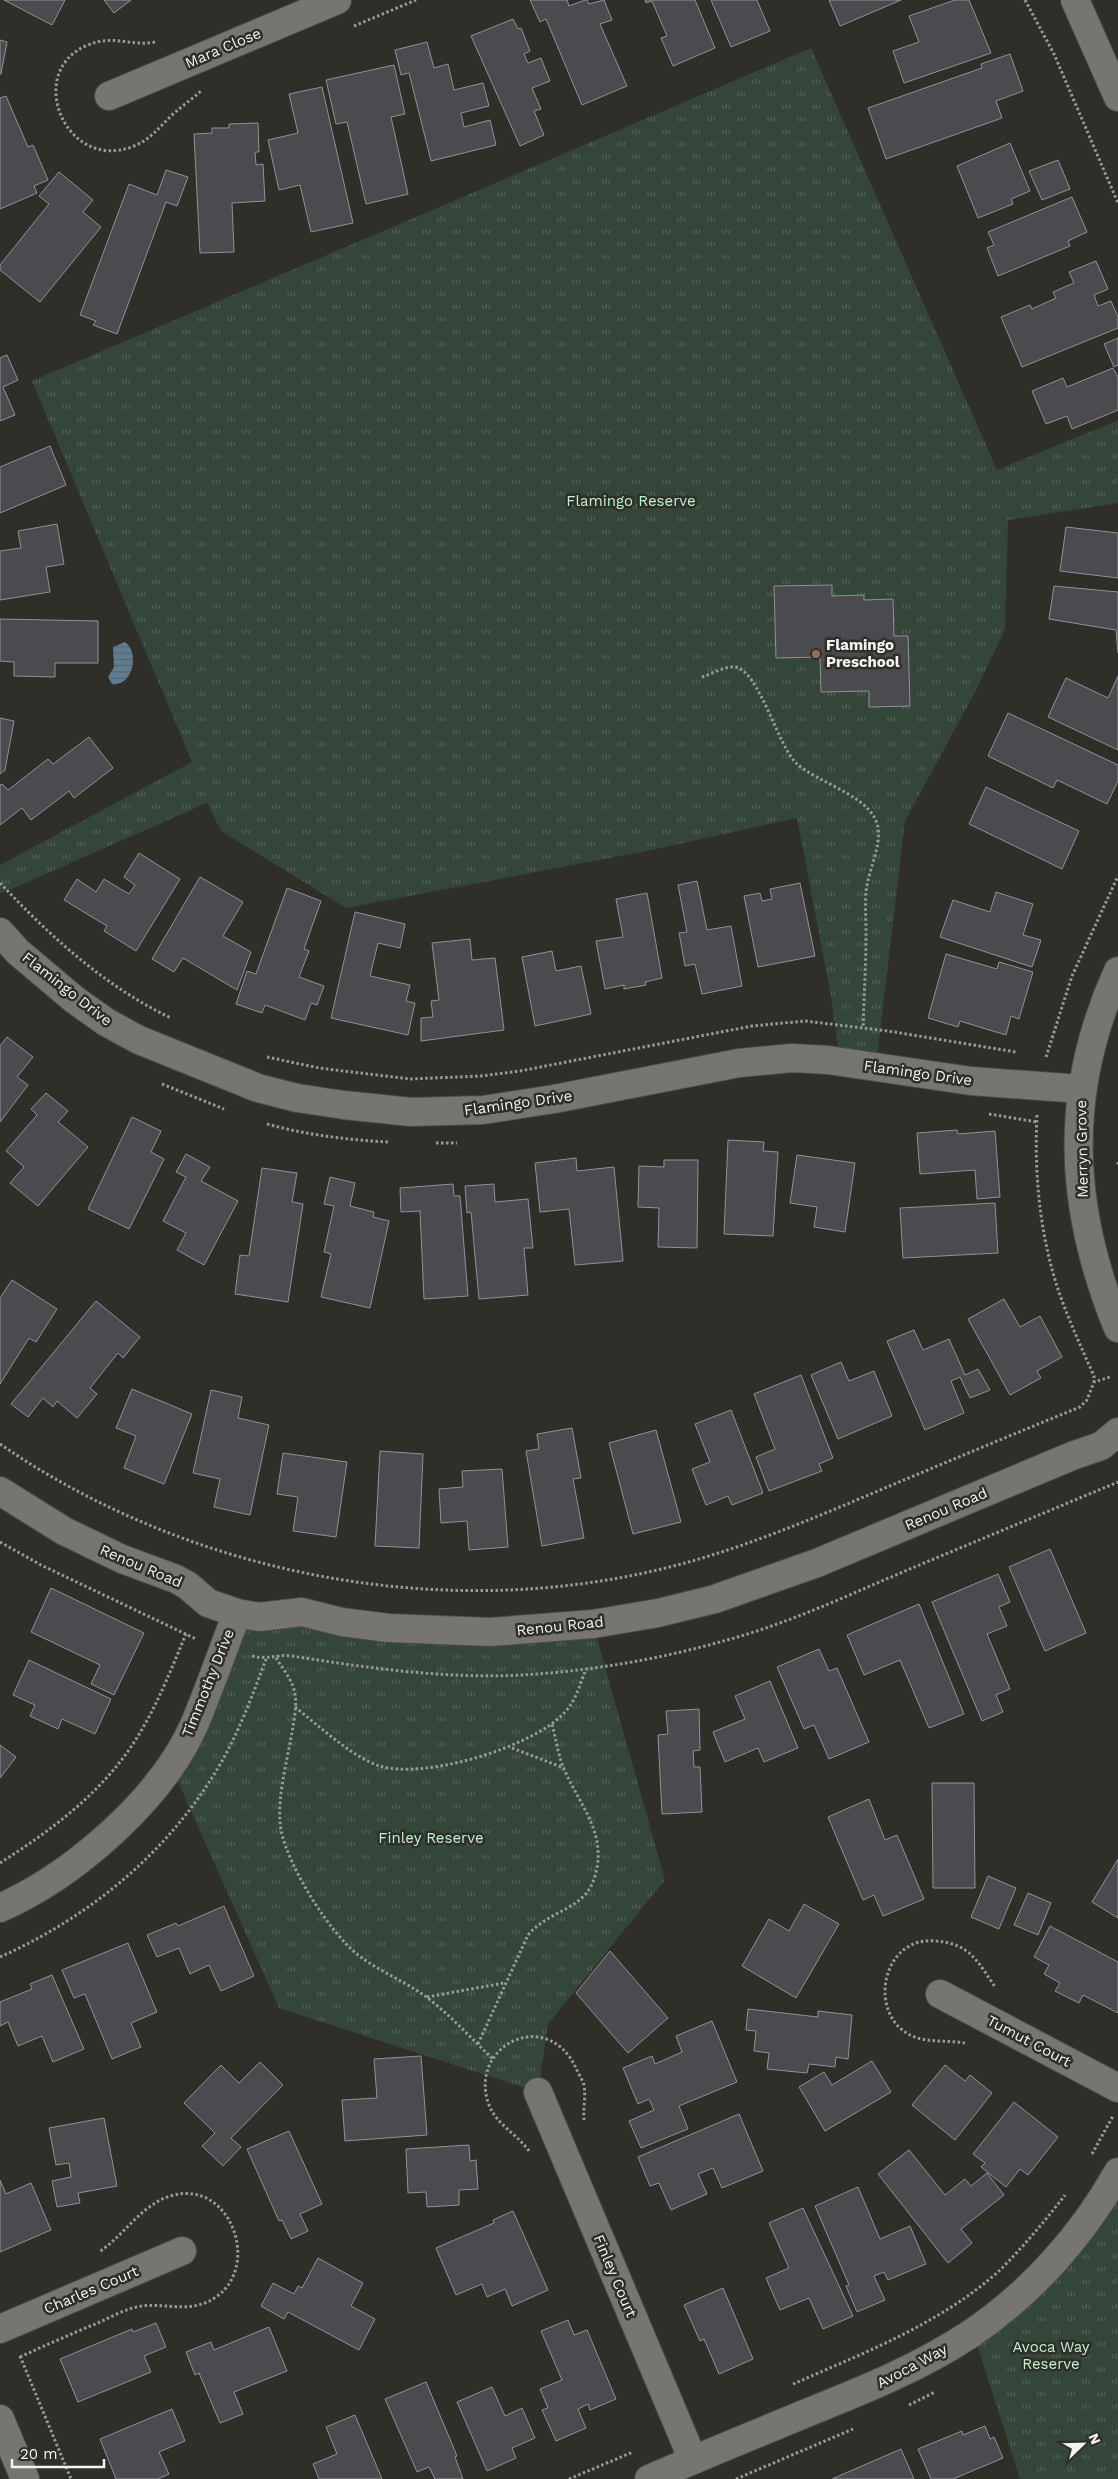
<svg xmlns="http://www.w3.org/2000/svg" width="1118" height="2479" font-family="'Work Sans',sans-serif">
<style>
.park{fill:url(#park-tufts)}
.water{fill:url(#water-rules)}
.building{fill:#4a4a4f;stroke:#929197}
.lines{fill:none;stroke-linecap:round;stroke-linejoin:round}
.street-casing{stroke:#4d4b47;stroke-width:30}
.path{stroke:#9a9995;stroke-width:3;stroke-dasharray:2.5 2.5;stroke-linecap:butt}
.street{stroke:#77756f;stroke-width:28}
.education-dot{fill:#8d6e63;stroke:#302e29;stroke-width:2}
.labels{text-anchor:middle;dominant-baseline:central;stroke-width:5;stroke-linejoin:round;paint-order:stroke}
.street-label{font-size:15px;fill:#f4f3f0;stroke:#302e29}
.park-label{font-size:15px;fill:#bcf3ce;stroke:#302e29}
.poi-label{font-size:15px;font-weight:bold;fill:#f4f3f0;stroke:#302e29;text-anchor:start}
</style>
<defs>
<pattern id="park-tufts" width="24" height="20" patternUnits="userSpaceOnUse" patternTransform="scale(1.25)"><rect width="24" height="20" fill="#34453a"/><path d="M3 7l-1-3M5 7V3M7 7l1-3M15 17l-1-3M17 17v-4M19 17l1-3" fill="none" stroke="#526057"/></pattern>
<pattern id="water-rules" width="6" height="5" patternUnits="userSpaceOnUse" patternTransform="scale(1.25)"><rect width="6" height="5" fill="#617c91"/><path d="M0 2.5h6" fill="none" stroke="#566570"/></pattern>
</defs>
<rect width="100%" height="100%" fill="#302e29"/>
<g class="park">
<polygon points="811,48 997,470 1118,420 1118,503 1008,520 1005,629 976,690 905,821 876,1066 840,1061 831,996 797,818 647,851 346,908 221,831 207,803 0,894 0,865 192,762 32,381"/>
<polygon points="237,1613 593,1624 665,1880 548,2024 538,2092 279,2008 170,1764"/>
<polygon points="1118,2172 1118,2479 1020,2479 973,2332"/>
</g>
<path class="water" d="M125,642C140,653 133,687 112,684L108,677L114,667L113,647Z"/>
<g class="building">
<polygon points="4,0 65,0 52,25"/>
<polygon points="104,0 131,0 114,13"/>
<polygon points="530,0 567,0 569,6 585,0 587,0 589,4 604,0 612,20 600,24 627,86 582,105 546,19 540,22"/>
<polygon points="645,0 695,0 715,48 673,66 661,38 667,36 652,1 646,3"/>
<polygon points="711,0 757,0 770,31 731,47"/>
<polygon points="829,0 901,0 840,26"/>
<polygon points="955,0 969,0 991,53 904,83 893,51 919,42 909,16"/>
<polygon points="513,19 518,29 521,28 530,51 524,54 528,63 541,58 550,81 532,88 541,109 534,111 544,135 520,146 471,36"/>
<polygon points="0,40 7,42 1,74 0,74"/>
<polygon points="427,42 434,68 448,64 454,90 483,83 489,106 461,113 464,127 490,120 496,145 431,161 409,73 401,75 395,50"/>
<polygon points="1010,54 1023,91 996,101 1002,118 886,159 868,108 982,68 981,64"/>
<polygon points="394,65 405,114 391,117 408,194 366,204 347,122 336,124 326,80"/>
<polygon points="322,87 353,223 311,232 300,185 279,190 268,140 298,133 289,94"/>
<polygon points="6,96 28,147 33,145 48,180 34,186 37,193 0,209 0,98"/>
<polygon points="258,123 259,152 255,152 256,165 263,164 265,201 232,203 234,252 200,253 194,134 212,133 212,128 229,128 229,124"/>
<polygon points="1010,143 1030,191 1011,199 1013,204 978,218 957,166"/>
<polygon points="1058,160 1070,189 1042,200 1029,171"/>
<polygon points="166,170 188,177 177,206 166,202 117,334 93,325 96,321 80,315 129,184 157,195"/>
<polygon points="59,172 93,200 83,212 101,227 40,302 0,270 0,265 49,204 39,196"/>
<polygon points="1072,197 1087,232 1068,241 1070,246 998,276 987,248 994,245 988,232"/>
<polygon points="1096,261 1108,289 1094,295 1098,306 1111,301 1118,317 1118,328 1022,367 1001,317 1030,305 1032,309 1056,298 1053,292 1074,283 1069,272"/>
<polygon points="1118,338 1118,365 1114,367 1104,344"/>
<polygon points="7,355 18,380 3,387 15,415 0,421 0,358"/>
<polygon points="1113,368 1118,377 1118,410 1072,429 1067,416 1046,424 1032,391 1063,378 1067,387"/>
<polygon points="50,446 66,485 0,513 0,467"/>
<polygon points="57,524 64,564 46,567 50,592 0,600 0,551 21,548 18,531"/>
<polygon points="1066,527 1118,533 1118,578 1060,571"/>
<polygon points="832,585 832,596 864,595 864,600 893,599 894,636 908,636 910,706 869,707 869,691 821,692 820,657 776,658 774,586"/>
<polygon points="1054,586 1118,592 1118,653 1116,630 1049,619"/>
<polygon points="0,619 98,621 98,663 55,663 55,677 14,676 14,662 0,661"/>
<polygon points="1118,676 1118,750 1048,717 1066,678 1108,698"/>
<polygon points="1008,713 1118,765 1118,781 1107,804 1057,780 1053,788 988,756"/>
<polygon points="0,718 14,721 5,770 0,774"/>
<polygon points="89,737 113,768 74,798 69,791 31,820 22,808 0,825 0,785 2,784 8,790 48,759 53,764"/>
<polygon points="986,787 1079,831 1062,869 969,824"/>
<polygon points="139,853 180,879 136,951 104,931 107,926 64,900 77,879 96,892 104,879 129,894 135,885 124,877"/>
<polygon points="200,877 243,902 223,936 251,952 237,990 183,958 174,972 152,959"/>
<polygon points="697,881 707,930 731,926 742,986 702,994 695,964 685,966 679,933 687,932 678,885"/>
<polygon points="800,883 815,956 758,967 744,896 760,893 762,901 772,899 770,889"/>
<polygon points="287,888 321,901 304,949 309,951 299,977 324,986 317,1005 311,1003 305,1020 265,1005 262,1013 236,1004 247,971 256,974"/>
<polygon points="996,892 1033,904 1023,935 1041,940 1032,967 940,937 953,900 990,912"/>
<polygon points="647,893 662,978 645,982 646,985 624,989 624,985 605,989 596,941 623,937 616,899"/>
<polygon points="355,912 405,924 400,948 378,943 370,976 410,985 406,1001 415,1003 408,1035 331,1018"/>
<polygon points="470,939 472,960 495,958 504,1030 421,1041 421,1018 433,1017 431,1001 439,1000 432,943"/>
<polygon points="552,951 556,971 581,966 591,1014 535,1026 522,957"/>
<polygon points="946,954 997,969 999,962 1033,972 1019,1019 1011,1016 1006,1035 960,1021 958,1027 928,1018"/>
<polygon points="7,1037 33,1057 17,1077 28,1085 0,1122 0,1046"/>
<polygon points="46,1093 68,1111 58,1122 88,1147 38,1206 10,1183 24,1167 6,1151 37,1115 31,1109"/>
<polygon points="132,1117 161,1131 151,1152 164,1159 129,1229 88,1209"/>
<polygon points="957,1130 958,1134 995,1131 1000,1197 977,1199 975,1170 920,1174 917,1133"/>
<polygon points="728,1140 764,1142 763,1151 778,1152 773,1236 724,1234"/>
<polygon points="186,1154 210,1167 201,1181 238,1201 204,1265 177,1250 186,1233 163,1221 186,1177 176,1172"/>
<polygon points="797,1155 855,1163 845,1232 814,1227 817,1207 790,1203"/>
<polygon points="576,1158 577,1171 614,1167 623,1261 575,1265 569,1209 540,1212 535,1163"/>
<polygon points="664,1160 698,1160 697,1248 658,1247 659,1208 638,1207 639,1166 664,1167"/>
<polygon points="262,1168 297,1173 292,1202 303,1204 288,1302 235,1294 240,1255 249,1256"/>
<polygon points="330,1177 355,1183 350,1206 374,1212 373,1217 389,1221 370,1308 321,1297 331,1254 324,1252 334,1206 324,1204"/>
<polygon points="453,1184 454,1196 460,1196 468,1296 424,1299 420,1211 401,1212 400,1188"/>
<polygon points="494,1184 495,1202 528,1199 533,1248 524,1248 528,1295 479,1299 471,1212 467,1213 465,1186"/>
<polygon points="995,1203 998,1253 903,1258 900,1208"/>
<polygon points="12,1280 57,1309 36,1342 29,1338 0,1384 0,1298"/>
<polygon points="1004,1299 1020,1327 1040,1316 1062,1357 1037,1371 1041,1378 1010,1395 968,1319"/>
<polygon points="96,1301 140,1337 123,1358 118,1353 90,1388 97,1394 77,1418 57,1401 53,1407 43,1398 28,1417 11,1404"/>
<polygon points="914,1330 923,1350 949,1339 965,1375 978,1369 990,1390 970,1398 960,1377 951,1381 964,1413 925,1430 887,1341"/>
<polygon points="841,1362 849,1381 874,1371 892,1416 838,1439 811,1375"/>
<polygon points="801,1375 833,1458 819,1464 822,1471 769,1491 756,1457 775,1449 754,1394"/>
<polygon points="132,1389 192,1414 164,1484 124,1468 136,1436 116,1428"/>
<polygon points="211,1390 242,1397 238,1418 269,1425 250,1515 214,1507 220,1479 193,1473"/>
<polygon points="731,1410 763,1493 732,1505 728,1496 706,1505 692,1469 710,1462 695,1424"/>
<polygon points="572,1428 581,1478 573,1479 584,1538 542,1546 526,1451 539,1449 537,1434"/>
<polygon points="656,1430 681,1522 633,1534 609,1443"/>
<polygon points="380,1451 423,1454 419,1548 375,1546"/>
<polygon points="283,1453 347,1462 336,1537 293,1531 298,1497 277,1494"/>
<polygon points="502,1469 508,1547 469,1550 467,1521 441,1523 439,1489 463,1487 462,1471"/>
<polygon points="1050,1549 1086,1633 1045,1651 1009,1567"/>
<polygon points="998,1574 1010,1602 999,1607 1007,1626 987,1634 1010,1689 996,1695 1003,1712 982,1721 932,1602"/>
<polygon points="51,1588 144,1633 114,1695 91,1684 100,1665 31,1632"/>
<polygon points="919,1604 964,1714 929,1728 900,1660 864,1675 847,1635"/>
<polygon points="819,1649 829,1671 837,1668 869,1742 829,1759 814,1725 804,1729 777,1667"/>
<polygon points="29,1660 111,1699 95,1734 62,1719 58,1729 30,1716 35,1705 13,1695"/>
<polygon points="770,1681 798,1748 764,1762 758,1748 725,1762 713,1732 745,1719 735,1696"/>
<polygon points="699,1709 700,1750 693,1751 694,1767 700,1767 702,1812 662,1814 658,1735 668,1734 666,1711"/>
<polygon points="0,1745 16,1757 0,1778"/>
<polygon points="932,1783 974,1783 975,1888 933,1888"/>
<polygon points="869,1799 885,1840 897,1835 924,1899 883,1916 874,1895 863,1900 828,1817"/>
<polygon points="1118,1859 1118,1918 1092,1902"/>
<polygon points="988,1876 1016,1888 999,1929 971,1917"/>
<polygon points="1028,1893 1051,1903 1038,1935 1014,1925"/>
<polygon points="804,1904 839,1924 796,1998 742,1966 769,1919 789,1931"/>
<polygon points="224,1906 254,1976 221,1991 209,1965 190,1974 179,1948 157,1957 147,1935 176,1923 178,1926"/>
<polygon points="1050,1926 1118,1962 1118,2013 1083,1995 1079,2003 1055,1991 1060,1983 1044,1974 1049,1965 1034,1957"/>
<polygon points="128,1943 157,2012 131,2023 141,2047 112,2059 85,1994 74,1998 62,1970"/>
<polygon points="610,1951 668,2018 628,2053 576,1993"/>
<polygon points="52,1975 84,2049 53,2062 42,2036 18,2046 8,2022 0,2026 0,2002 32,1989 30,1984"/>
<polygon points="748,2009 818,2017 818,2011 852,2015 848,2059 836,2057 835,2067 809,2064 807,2073 767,2069 769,2053 754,2051 756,2031 746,2030"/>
<polygon points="712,2021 737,2082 679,2106 688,2129 641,2148 629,2121 654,2110 649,2099 638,2104 623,2068 652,2056 655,2064 682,2052 676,2036"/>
<polygon points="421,2056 427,2135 345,2141 342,2100 377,2098 374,2059"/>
<polygon points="872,2061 891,2092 825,2131 799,2087 824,2072 832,2085"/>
<polygon points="260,2062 283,2085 231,2138 241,2147 223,2166 202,2146 215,2133 184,2103 221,2065 239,2083"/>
<polygon points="945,2065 965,2081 970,2075 992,2093 955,2140 912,2105"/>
<polygon points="1014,2102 1058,2137 1028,2175 1020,2169 1006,2187 981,2167 985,2163 973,2154"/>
<polygon points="739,2114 763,2171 722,2188 713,2168 698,2174 707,2194 671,2210 659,2183 650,2186 638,2157"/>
<polygon points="104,2118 117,2186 78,2193 80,2203 57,2207 52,2181 71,2177 69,2163 56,2165 49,2128"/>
<polygon points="289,2131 322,2204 300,2214 308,2231 291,2239 282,2220 279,2221 247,2149"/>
<polygon points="469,2145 470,2161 476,2160 478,2189 459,2190 459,2205 427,2207 426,2192 408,2193 406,2149"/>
<polygon points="909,2150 945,2195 965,2179 971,2186 987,2173 1004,2195 961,2229 972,2243 948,2263 878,2174"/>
<polygon points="0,2180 6,2194 31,2183 51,2230 0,2252"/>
<polygon points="858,2187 880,2239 910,2226 926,2264 888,2280 884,2272 874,2276 885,2300 857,2312 846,2286 849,2285 815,2206"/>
<polygon points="803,2208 853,2316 823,2329 809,2298 780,2310 766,2278 789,2268 769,2223"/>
<polygon points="513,2211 548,2290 512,2306 505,2289 487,2297 482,2284 456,2295 436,2248 494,2223 493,2220"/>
<polygon points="318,2258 363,2283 351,2306 375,2319 359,2350 288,2312 284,2319 261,2306 273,2283 294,2294 298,2286 302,2288"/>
<polygon points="723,2288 753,2359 719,2374 704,2339 700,2341 684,2305"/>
<polygon points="568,2320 574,2335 587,2330 616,2399 590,2410 588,2404 578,2409 586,2428 556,2441 542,2410 548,2408 540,2389 562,2380 541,2331"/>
<polygon points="156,2323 166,2347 144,2356 151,2372 78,2402 60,2359 132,2329 133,2332"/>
<polygon points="269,2327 287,2371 234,2392 243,2414 220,2423 199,2373 195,2375 186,2352 211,2342 214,2350"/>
<polygon points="426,2382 457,2456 455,2457 463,2479 435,2479 429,2467 417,2472 385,2399"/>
<polygon points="492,2387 505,2416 522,2408 535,2438 512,2448 516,2458 487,2471 457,2402"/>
<polygon points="172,2409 185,2441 159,2452 169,2474 158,2479 116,2479 100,2439"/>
<polygon points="355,2415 382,2479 319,2479 313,2464 337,2454 326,2427"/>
<polygon points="985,2426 990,2439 994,2437 1003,2458 953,2479 931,2479 918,2449 962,2431 963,2435"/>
<polygon points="901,2449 914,2479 832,2479"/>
</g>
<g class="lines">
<defs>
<g id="street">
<polyline points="1075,0 1118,97"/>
<polyline points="109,96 337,0"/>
<polyline points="0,932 18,952 75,1000 106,1022 139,1040 258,1088 297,1098 344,1105 411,1112 483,1110 554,1099 739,1063 792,1058 828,1060 971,1081 1081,1089"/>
<path d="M1118,971C1063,1092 1068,1206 1118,1328"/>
<polyline points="0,1491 64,1531 122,1559 176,1579 187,1585 208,1603 237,1613 259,1617 302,1612 342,1622 388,1628 490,1632 593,1624 658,1613 715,1599 817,1563 1072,1456 1101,1446 1118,1432"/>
<path d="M0,1908C74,1875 162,1799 195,1723C210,1687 223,1650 237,1613"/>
<polyline points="940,1994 1118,2088"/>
<polyline points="538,2092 693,2460"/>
<polyline points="0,2329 182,2251"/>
<polyline points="0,2419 25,2479"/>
<path d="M649,2479C702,2456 756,2434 809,2412C866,2389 921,2367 972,2333C1032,2292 1083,2235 1118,2172"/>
</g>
</defs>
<use href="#street" class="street-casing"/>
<g class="path">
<polyline points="1025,0 1054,54 1118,203"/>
<polyline points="354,26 416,0"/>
<path d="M155,42C132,47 114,34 88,45C23,71 66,174 134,146C149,140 158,129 169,118C179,108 191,100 201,91"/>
<path d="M702,677C711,674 725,666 735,667C759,670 778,747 797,764C818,783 874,797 878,828C881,848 868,871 866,892C865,905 866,919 866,933C866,965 864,997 863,1028"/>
<path d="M0,883C50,936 104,986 171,1018"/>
<polyline points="267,1057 319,1068 410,1079 481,1076 520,1071 752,1026 805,1021 888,1031 1016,1052"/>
<polyline points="1046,1057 1072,976 1118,876"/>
<polyline points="162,1084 224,1109"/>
<polyline points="989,1114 1037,1122"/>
<path d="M1037,1115C1034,1175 1040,1238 1060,1295C1070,1323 1082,1349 1094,1376V1382"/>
<path d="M267,1124C307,1135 348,1140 389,1142"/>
<polyline points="436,1143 457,1143"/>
<polyline points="1118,1162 1118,1165"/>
<path d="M0,1444C196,1579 455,1626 685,1563C750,1545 812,1519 873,1493C942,1464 1011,1435 1080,1407L1087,1400L1094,1382L1110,1377"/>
<polyline points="0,1542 41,1565 196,1639"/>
<path d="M252,1656C269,1660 278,1654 292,1656C368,1668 445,1679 522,1675C591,1671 661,1659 727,1640C793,1622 855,1592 917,1566C984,1538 1051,1510 1118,1482"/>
<path d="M276,1658C283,1669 293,1681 295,1694C297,1707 294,1720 292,1732C287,1763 276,1799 281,1830C288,1866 329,1932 358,1955C380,1972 407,1982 429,1999C452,2017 472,2039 493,2059"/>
<path d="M295,1707C318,1725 353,1758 380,1766C424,1780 533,1747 564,1713C576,1701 580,1684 586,1669"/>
<polyline points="512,1748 564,1768"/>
<path d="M0,1863C55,1828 108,1788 141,1731C159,1701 172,1667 186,1634"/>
<path d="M0,1957C92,1916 172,1849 222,1761C240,1729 253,1694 266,1659"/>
<polyline points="427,1997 504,1983"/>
<path d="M965,2043C948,2040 928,2043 912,2036C866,2015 882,1935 936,1941C948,1942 959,1945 968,1952C980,1962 987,1976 996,1988"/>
<path d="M478,2044L528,1935C544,1916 567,1912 584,1896C591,1889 595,1878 597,1868C604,1829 578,1802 564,1769C558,1755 556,1739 552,1724"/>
<path d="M529,2151C517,2134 497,2125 489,2105C467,2047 546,2005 576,2068C578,2073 582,2079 584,2085C586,2096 583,2108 584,2120"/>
<polyline points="1092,2154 1113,2116"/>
<polyline points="20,2356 71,2479"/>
<path d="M20,2357C46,2345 73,2333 100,2322C113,2316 127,2308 142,2306C168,2303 192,2314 216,2297C261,2266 231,2181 174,2195C143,2202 125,2235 99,2252"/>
<path d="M793,2384C864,2353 942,2323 1000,2270C1023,2247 1045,2221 1065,2195"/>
<polyline points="909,2405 935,2392"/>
<polyline points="569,2479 633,2452"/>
<polyline points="736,2479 853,2429"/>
</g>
<use href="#street" class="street"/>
</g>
<circle class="education-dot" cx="816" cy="654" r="5"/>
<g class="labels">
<g class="street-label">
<text transform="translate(223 48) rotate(-23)">Mara Close</text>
<text transform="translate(67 989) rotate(38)">Flamingo Drive</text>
<text transform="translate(918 1073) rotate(8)">Flamingo Drive</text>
<text transform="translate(518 1103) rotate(-8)">Flamingo Drive</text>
<text transform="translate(1082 1149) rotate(-91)">Merryn Grove</text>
<text transform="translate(946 1509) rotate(-23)">Renou Road</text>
<text transform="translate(141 1566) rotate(23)">Renou Road</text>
<text transform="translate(560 1626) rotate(-6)">Renou Road</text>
<text transform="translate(208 1683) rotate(-68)">Timmothy Drive</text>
<text transform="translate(1029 2041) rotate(28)">Tumut Court</text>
<text transform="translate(615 2276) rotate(67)">Finley Court</text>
<text transform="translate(91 2290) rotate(-23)">Charles Court</text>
<text transform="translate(912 2366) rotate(-28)">Avoca Way</text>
</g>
<g class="park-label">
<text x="631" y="501">Flamingo Reserve</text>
<text x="431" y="1838">Finley Reserve</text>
<text x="1051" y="2347">Avoca Way<tspan x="1051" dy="17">Reserve</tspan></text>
</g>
<g class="poi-label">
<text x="826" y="645">Flamingo<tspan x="826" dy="17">Preschool</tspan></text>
</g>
</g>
<g transform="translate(1083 2444) rotate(67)" stroke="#302e29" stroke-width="4" paint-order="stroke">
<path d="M0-4L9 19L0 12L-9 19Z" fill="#f4f3f0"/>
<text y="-8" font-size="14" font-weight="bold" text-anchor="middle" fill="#f4f3f0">N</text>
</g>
<path d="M12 2459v8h92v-8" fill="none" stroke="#f4f3f0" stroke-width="2.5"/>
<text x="20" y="2459" font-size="15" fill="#f4f3f0" stroke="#302e29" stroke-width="4" paint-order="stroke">20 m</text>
</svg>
